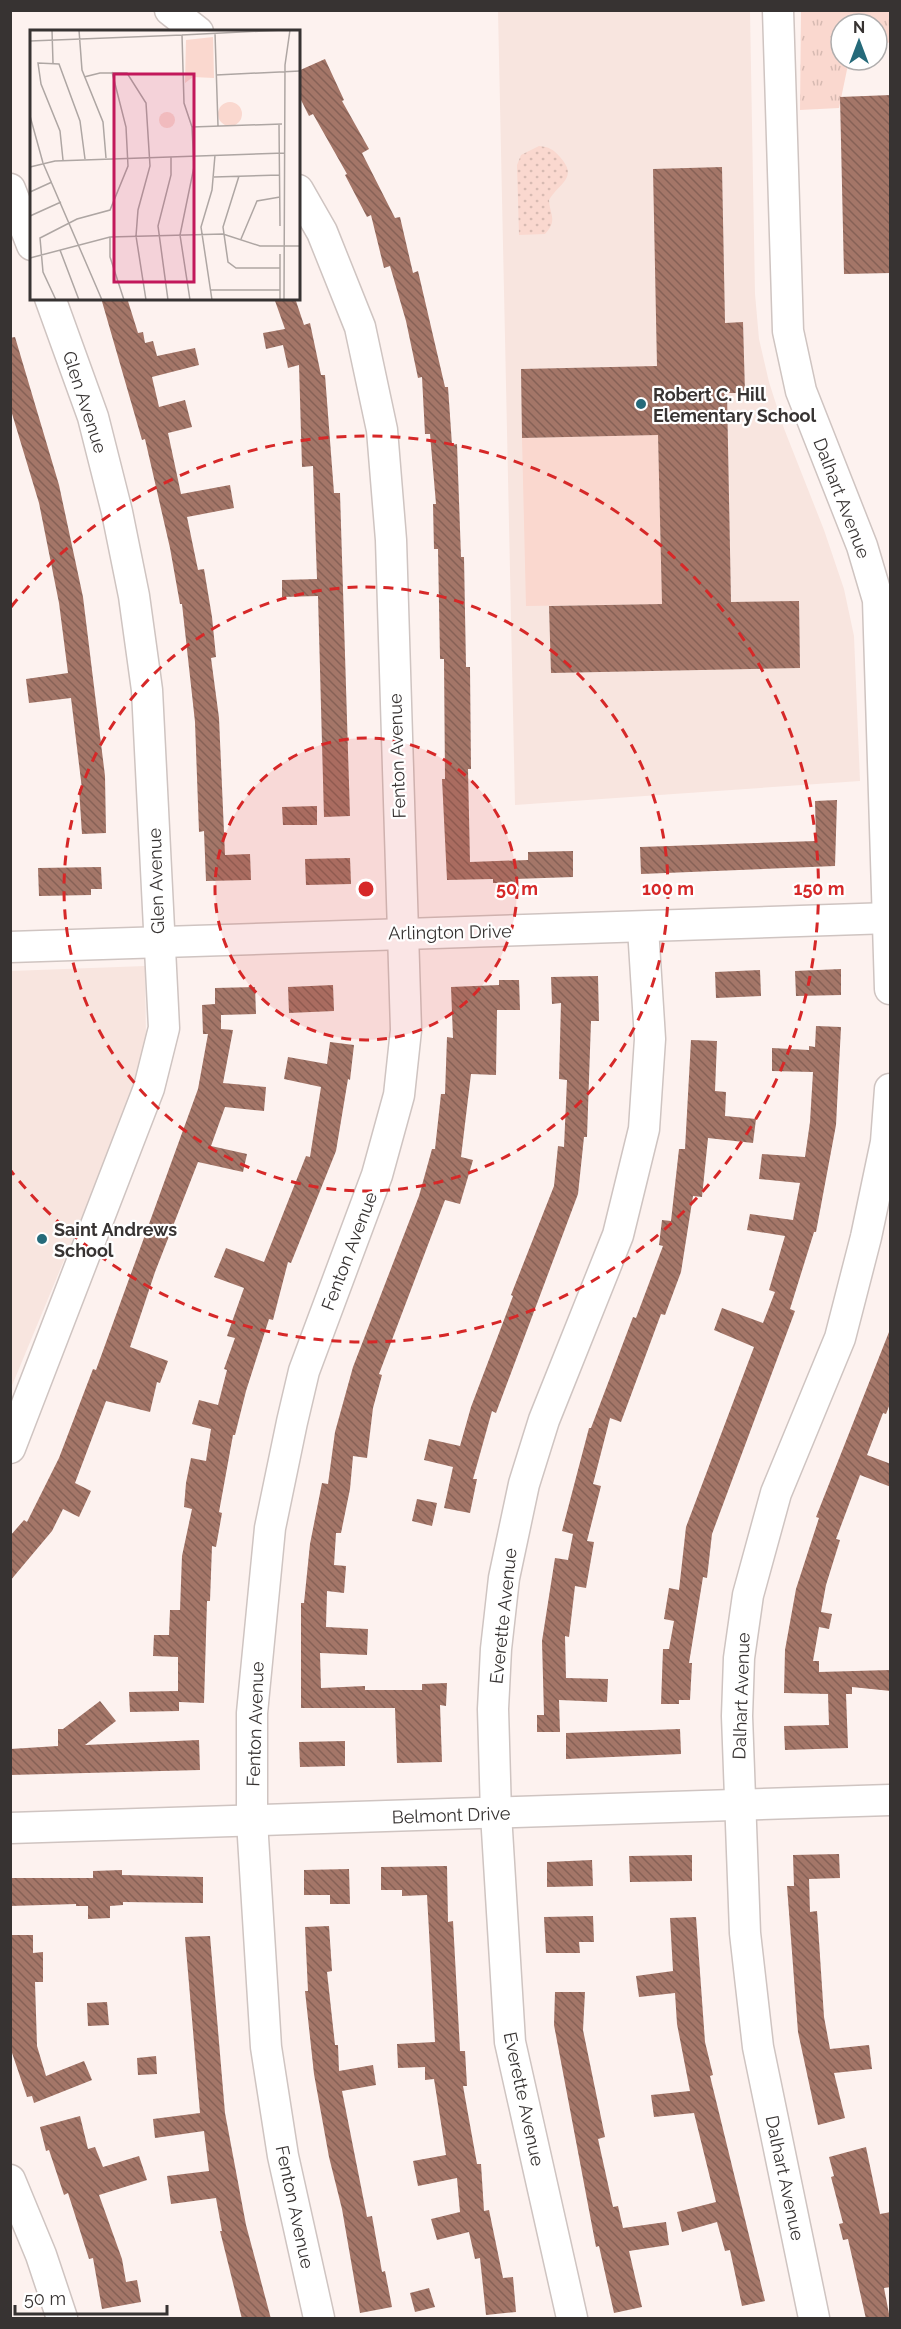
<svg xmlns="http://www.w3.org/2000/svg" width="901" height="2329" font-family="Raleway,sans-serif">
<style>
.built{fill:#f8e5df}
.grass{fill:url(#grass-tufts)}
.park{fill:url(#park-dots)}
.pitch{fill:#fad8cf}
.building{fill:url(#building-back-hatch)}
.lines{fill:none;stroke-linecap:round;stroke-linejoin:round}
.minor-casing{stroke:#cfc4c1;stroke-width:33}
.minor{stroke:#fff;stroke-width:30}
.ring{fill:none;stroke:#d62828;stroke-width:3;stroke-dasharray:10 8}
.poi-dot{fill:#256a7a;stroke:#fff;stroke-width:2}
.labels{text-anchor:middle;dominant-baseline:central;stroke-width:4.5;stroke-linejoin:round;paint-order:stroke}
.poi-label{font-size:18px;font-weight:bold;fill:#373332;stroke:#fff;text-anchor:start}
.street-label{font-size:18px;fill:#373332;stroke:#fff}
.inset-road{fill:none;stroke:#aea6a3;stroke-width:1.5}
.view{fill:#c2185b;fill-opacity:0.15;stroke:#c2185b;stroke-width:3}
.inset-edge{fill:none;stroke:#373332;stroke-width:3}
.centre{fill:#d62828;stroke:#fff;stroke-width:3}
.ring-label{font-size:18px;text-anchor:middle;font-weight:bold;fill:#d62828;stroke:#fff;stroke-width:4.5;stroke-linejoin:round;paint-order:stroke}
</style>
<defs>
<pattern id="grass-tufts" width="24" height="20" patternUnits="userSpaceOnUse" patternTransform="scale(1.5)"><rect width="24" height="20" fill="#fad8cf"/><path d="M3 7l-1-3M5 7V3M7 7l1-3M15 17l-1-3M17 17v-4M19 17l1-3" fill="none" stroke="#d7bab2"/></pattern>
<pattern id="park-dots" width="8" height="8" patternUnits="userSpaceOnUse" patternTransform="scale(1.5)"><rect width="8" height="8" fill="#fad8cf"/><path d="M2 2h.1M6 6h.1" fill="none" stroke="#d7bab2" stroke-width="1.8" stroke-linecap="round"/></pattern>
<pattern id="building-back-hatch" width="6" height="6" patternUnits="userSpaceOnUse" patternTransform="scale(1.5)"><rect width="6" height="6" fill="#a47668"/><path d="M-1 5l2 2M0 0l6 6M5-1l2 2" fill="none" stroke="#866156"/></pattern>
</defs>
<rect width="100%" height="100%" fill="#fdf2ef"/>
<g class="built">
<polygon points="498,11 750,11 755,294 759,339 769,382 783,426 824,530 844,589 854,636 860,781 515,805"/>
<polygon points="145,966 146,1041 135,1089 11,1388 11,971"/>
</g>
<polygon class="grass" points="801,11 890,11 890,42 877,47 877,24 841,24 841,60 849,60 839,108 800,110"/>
<path class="park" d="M539,146C549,147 553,149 560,157C579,178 559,183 549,200C550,216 558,220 545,234L519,235L517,165L521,155Z"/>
<polygon class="pitch" points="658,435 662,604 526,606 522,438"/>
<g class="building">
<polygon points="325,59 344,100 342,101 369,149 362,153 395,218 400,217 413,273 418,271 445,387 448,387 452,445 457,444 461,557 464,557 466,667 470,667 471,769 468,769 470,862 528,860 528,852 573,851 573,877 515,879 515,883 493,883 493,879 447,880 442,779 445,779 444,659 440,659 438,549 434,549 433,504 436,504 430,434 425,434 422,377 418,378 406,321 390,266 384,268 371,215 367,217 345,175 347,174 313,114 309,116 298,94 298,71"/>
<polygon points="891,95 891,273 844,274 840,97"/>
<polygon points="722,167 725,323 743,322 745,393 727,393 731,602 799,601 800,668 551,673 549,606 662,604 658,435 522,438 521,369 657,366 653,169"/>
<polygon points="101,298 127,298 138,333 143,332 145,343 153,341 157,356 195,348 199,365 152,377 159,407 185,400 192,427 168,433 181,494 230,485 234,508 187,517 198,570 204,569 212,617 216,657 211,658 219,718 225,855 250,854 251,880 206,881 204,831 199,832 195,722 182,604 180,604 170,548 145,439 142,440"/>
<polygon points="274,298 295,298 304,325 310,323 321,375 325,375 334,493 340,493 350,816 324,817 318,596 282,597 282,580 317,579 313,466 302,467 299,365 288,368 283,345 266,349 263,333 285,329"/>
<polygon points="15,337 59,485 83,597 105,776 106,833 82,834 79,789 82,789 71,698 29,703 26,679 68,673 59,603 39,503 10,407 10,338"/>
<polygon points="837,800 835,866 641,874 640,847 816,841 815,801"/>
<polygon points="317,806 317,825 283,825 282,807"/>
<polygon points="350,858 351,884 306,885 305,859"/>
<polygon points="101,867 102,889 91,889 91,895 39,896 38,868"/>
<polygon points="841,969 841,995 796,996 795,971"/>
<polygon points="760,970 761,996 716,998 715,972"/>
<polygon points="598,976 599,1021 591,1021 587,1137 584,1137 578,1194 496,1413 492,1411 473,1479 477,1479 470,1513 444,1508 453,1467 424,1460 429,1439 460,1446 471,1407 513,1296 511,1295 554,1186 558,1146 564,1147 567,1080 559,1079 561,1003 552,1004 551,977"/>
<polygon points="499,980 519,980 520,1010 497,1010 496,1075 471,1074 461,1157 473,1160 460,1204 445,1200 379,1374 382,1375 373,1408 367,1458 353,1456 350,1489 341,1533 336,1533 334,1565 346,1566 344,1593 327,1591 326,1627 368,1629 367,1655 320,1653 321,1688 365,1686 365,1690 422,1690 422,1684 447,1683 446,1706 440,1705 442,1762 397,1763 395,1708 301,1708 301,1603 304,1603 310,1544 322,1483 328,1484 335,1432 353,1367 419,1196 432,1149 435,1149 441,1094 445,1094 447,1037 453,1038 451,987 499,985"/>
<polygon points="333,985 334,1011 289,1013 288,987"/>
<polygon points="255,987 256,1014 221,1015 221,1029 233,1030 223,1083 266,1087 264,1111 225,1107 211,1146 247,1154 243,1172 198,1162 155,1272 130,1347 168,1361 160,1383 157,1382 150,1412 106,1401 75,1483 91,1491 79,1517 63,1509 52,1531 10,1581 10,1536 24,1520 27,1522 59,1458 93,1369 96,1370 198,1089 208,1034 203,1034 202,1005 215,1004 215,988"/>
<polygon points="816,1026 841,1027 836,1125 816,1232 814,1232 790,1309 795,1311 712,1534 707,1578 703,1577 689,1663 692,1663 690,1700 679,1700 679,1704 661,1704 663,1649 669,1649 674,1621 664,1619 669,1588 679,1590 686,1527 754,1347 714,1330 722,1308 763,1323 775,1292 769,1290 785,1236 747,1230 750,1214 793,1220 800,1183 759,1179 762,1154 805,1157 810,1122 813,1072 772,1071 772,1048 809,1050 809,1046 815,1047"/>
<polygon points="691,1040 717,1041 715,1091 726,1092 725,1116 756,1119 753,1143 708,1138 702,1197 693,1196 681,1272 665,1315 661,1314 621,1422 610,1418 593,1484 601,1486 587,1541 594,1542 586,1588 575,1586 569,1637 565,1636 566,1678 608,1679 607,1702 559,1700 560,1732 537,1732 537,1715 544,1715 542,1641 555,1558 568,1560 573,1534 562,1531 589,1428 591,1428 633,1317 636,1318 663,1246 659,1245 662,1220 671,1221 679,1149 685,1149"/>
<polygon points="330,1042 354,1045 350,1080 348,1079 336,1151 291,1263 288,1262 273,1320 269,1319 246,1391 235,1435 233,1435 219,1512 222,1513 216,1547 212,1546 210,1601 207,1601 204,1703 179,1702 179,1711 130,1712 129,1692 178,1691 178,1657 153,1656 154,1635 169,1635 170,1610 180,1610 182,1556 192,1509 184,1507 186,1483 191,1458 206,1461 211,1429 192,1424 199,1400 218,1405 227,1370 224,1369 235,1338 227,1336 244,1288 214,1277 226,1248 264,1262 306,1156 310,1157 321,1087 284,1079 288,1057 327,1064"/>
<polygon points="889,1332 891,1401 886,1414 883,1413 867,1455 891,1464 891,1487 860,1475 836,1539 840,1540 826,1585 821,1612 832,1614 829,1629 819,1627 813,1661 819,1661 819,1672 891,1670 891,1691 852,1687 852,1694 846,1694 848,1748 785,1750 784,1726 829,1725 828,1694 784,1693 785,1650 796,1589 819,1518 816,1517"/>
<polygon points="417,1499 437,1503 432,1526 412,1521"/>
<polygon points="100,1701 116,1721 85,1745 199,1740 200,1770 10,1775 10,1749 58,1746 58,1729 63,1729"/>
<polygon points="680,1729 681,1754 566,1759 566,1733"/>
<polygon points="345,1741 345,1766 300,1767 299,1742"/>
<polygon points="839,1854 840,1878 809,1879 810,1912 817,1911 824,2017 830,2049 869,2045 872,2069 834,2073 845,2118 818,2125 798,2032 787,1886 794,1886 793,1855"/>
<polygon points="692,1855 692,1881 630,1882 629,1856"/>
<polygon points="592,1860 593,1886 547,1887 547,1862"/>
<polygon points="447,1866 448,1922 453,1921 460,2051 465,2051 467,2086 463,2086 477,2164 481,2164 484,2211 489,2210 503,2278 513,2277 516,2312 486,2315 480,2258 475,2259 469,2232 437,2240 431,2219 460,2212 457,2178 418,2186 413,2161 446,2155 434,2079 425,2080 425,2067 398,2068 397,2044 435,2042 427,1895 402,1896 402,1890 381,1890 381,1867"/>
<polygon points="349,1869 350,1904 330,1904 330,1895 304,1895 304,1870"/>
<polygon points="122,1870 122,1875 203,1877 203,1903 123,1902 123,1905 110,1906 110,1918 88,1919 88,1906 76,1906 76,1904 10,1906 10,1878 93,1878 93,1871"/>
<polygon points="593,1916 594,1942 579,1942 580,1953 546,1953 544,1917"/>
<polygon points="696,1917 705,2042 713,2075 710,2076 765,2301 742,2306 730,2250 725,2251 717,2222 682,2232 677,2212 716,2202 694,2113 654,2117 651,2095 690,2091 677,2024 675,1993 639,1997 636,1976 673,1971 670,1918"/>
<polygon points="329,1926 332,1971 327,1972 335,2045 338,2045 339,2071 373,2065 376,2085 342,2091 367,2217 372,2216 382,2272 385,2271 392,2307 360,2313 342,2209 329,2157 314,2074 305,1991 308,1991 305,1927"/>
<polygon points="10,1935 33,1935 33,1953 43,1952 43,1982 35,1982 37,2046 46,2076 84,2061 92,2080 34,2103 32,2096 27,2097 10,2047"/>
<polygon points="210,1936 225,2113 246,2225 271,2319 242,2319 220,2231 222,2231 216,2198 171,2204 167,2176 209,2171 204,2131 155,2138 153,2119 200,2113 185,1937"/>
<polygon points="555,1992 585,1992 583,2030 605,2137 598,2139 613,2207 618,2206 623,2228 666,2222 669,2245 629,2251 642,2307 614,2313 599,2246 596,2247 554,2025"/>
<polygon points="107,2002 109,2025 88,2026 87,2003"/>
<polygon points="156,2056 157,2074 138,2075 137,2058"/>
<polygon points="80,2116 88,2149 95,2147 103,2167 139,2156 147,2180 99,2195 122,2259 126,2282 137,2280 141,2302 102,2309 93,2258 89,2259 68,2193 64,2195 49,2150 46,2151 40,2127"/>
<polygon points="866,2147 880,2214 891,2212 891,2287 884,2288 890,2319 866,2319 848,2239 843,2240 839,2224 843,2223 831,2177 834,2176 829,2157"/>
<polygon points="429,2288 435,2307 415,2312 410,2293"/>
</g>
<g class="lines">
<defs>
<g id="minor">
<polyline points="170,10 198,32"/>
<polyline points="778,10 788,331 801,391 862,546 878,600 890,989"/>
<polyline points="10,189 32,245"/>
<polyline points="298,190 322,232 360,327 382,430 391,540 406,1030 399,1095 377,1175 304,1371 292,1422 270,1528 252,1713 252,1821 266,2047 283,2156 319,2318"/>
<polyline points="10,947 890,918"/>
<polyline points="10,1448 149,1088 164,1028 147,690 134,596 117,512 93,417 50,298"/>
<polyline points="10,1828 890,1800"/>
<polyline points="10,2180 41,2255 62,2318"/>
<polyline points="572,2318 510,2042 496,1814 493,1709 496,1649 504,1578 524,1484 544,1420 618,1235 644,1129 650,1039 643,928"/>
<polyline points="814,2318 758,2047 745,1933 737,1716 739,1658 748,1595 776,1493 840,1338 866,1237 886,1142 890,1089"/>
</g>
</defs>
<use href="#minor" class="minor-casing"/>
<use href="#minor" class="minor"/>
</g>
<circle cx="366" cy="889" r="151" fill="#d62828" fill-opacity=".12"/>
<g class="ring">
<circle cx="366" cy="889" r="151"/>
<circle cx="366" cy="889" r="302"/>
<path d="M11 607A453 453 0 1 1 11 1171"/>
</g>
<g class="poi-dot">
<circle cx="641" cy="404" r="6"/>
<circle cx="42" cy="1239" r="6"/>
</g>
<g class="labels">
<g class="poi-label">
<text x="653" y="394">Robert C. Hill<tspan x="653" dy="21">Elementary School</tspan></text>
<text x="54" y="1229">Saint Andrews<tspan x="54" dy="21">School</tspan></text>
</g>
<g class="street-label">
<text transform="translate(85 402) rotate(72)">Glen Avenue</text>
<text transform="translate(842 498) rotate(69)">Dalhart Avenue</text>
<text transform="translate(397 756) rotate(-92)">Fenton Avenue</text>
<text transform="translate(156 881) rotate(-92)">Glen Avenue</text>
<text transform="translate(450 932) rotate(-1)">Arlington Drive</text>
<text transform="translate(349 1251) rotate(-69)">Fenton Avenue</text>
<text transform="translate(503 1616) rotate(-84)">Everette Avenue</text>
<text transform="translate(741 1696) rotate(-88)">Dalhart Avenue</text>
<text transform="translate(255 1724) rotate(-88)">Fenton Avenue</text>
<text transform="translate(451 1815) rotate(-2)">Belmont Drive</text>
<text transform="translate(524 2099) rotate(78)">Everette Avenue</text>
<text transform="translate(785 2178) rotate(78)">Dalhart Avenue</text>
<text transform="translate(295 2207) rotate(78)">Fenton Avenue</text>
</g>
</g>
<g transform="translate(30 30)">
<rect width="270" height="270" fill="#fdf2ef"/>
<path d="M183,7L184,48L163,47L155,53L156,10ZM188 84a12 12 0 1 1 24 0a12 12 0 1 1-24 0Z" fill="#fad8cf"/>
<path d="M129 90a8 8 0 1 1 16 0a8 8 0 1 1-16 0Z" fill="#fad8cf"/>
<path class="inset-road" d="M22,0L23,33M49,0L52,40L73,92L76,128M185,3L188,96M152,5L253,0M0,11L152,5L154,73L162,97L164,137L150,205L160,270M186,45L270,41M54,47L70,43H97L116,73L120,136L108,180L106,206L116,270M0,86L13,133L72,270M249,94L250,196M162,97L252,94M33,130L30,101L11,54L8,33L29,34L50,91L55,129M0,137L25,131L255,123M209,146L193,197L198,232L206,238H250M184,147L250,145M0,162L22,152M0,186L31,172M80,207V227L94,270M211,209L227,171L250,167M30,220L49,270M0,228L80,207L193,204L230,216H270M181,260H250M26,270L13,242L10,208L47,189L80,180L98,136L96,97L82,42M138,270L128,196L141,145V127M182,270L171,197L182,160L185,125M250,270V224M254,270L255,35L260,0"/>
<path class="view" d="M84,44H164V252H84Z"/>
<rect width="270" height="270" class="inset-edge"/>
</g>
<circle cx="366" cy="889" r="9" class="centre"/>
<g class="ring-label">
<text x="517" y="895">50 m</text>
<text x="668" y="895">100 m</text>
<text x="819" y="895">150 m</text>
</g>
<rect width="901" height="2329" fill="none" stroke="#373332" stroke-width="24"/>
<g transform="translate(859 42)"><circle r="28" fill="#ffffff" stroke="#afadad" stroke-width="1.5"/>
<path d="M0-4.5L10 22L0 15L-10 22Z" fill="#256a7a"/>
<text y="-9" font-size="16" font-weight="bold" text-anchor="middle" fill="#373332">N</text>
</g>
<path d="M15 2305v9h152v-9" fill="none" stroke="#373332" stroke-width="3"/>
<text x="24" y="2305" font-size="18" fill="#373332" stroke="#ffffff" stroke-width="4.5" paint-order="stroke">50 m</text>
</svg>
